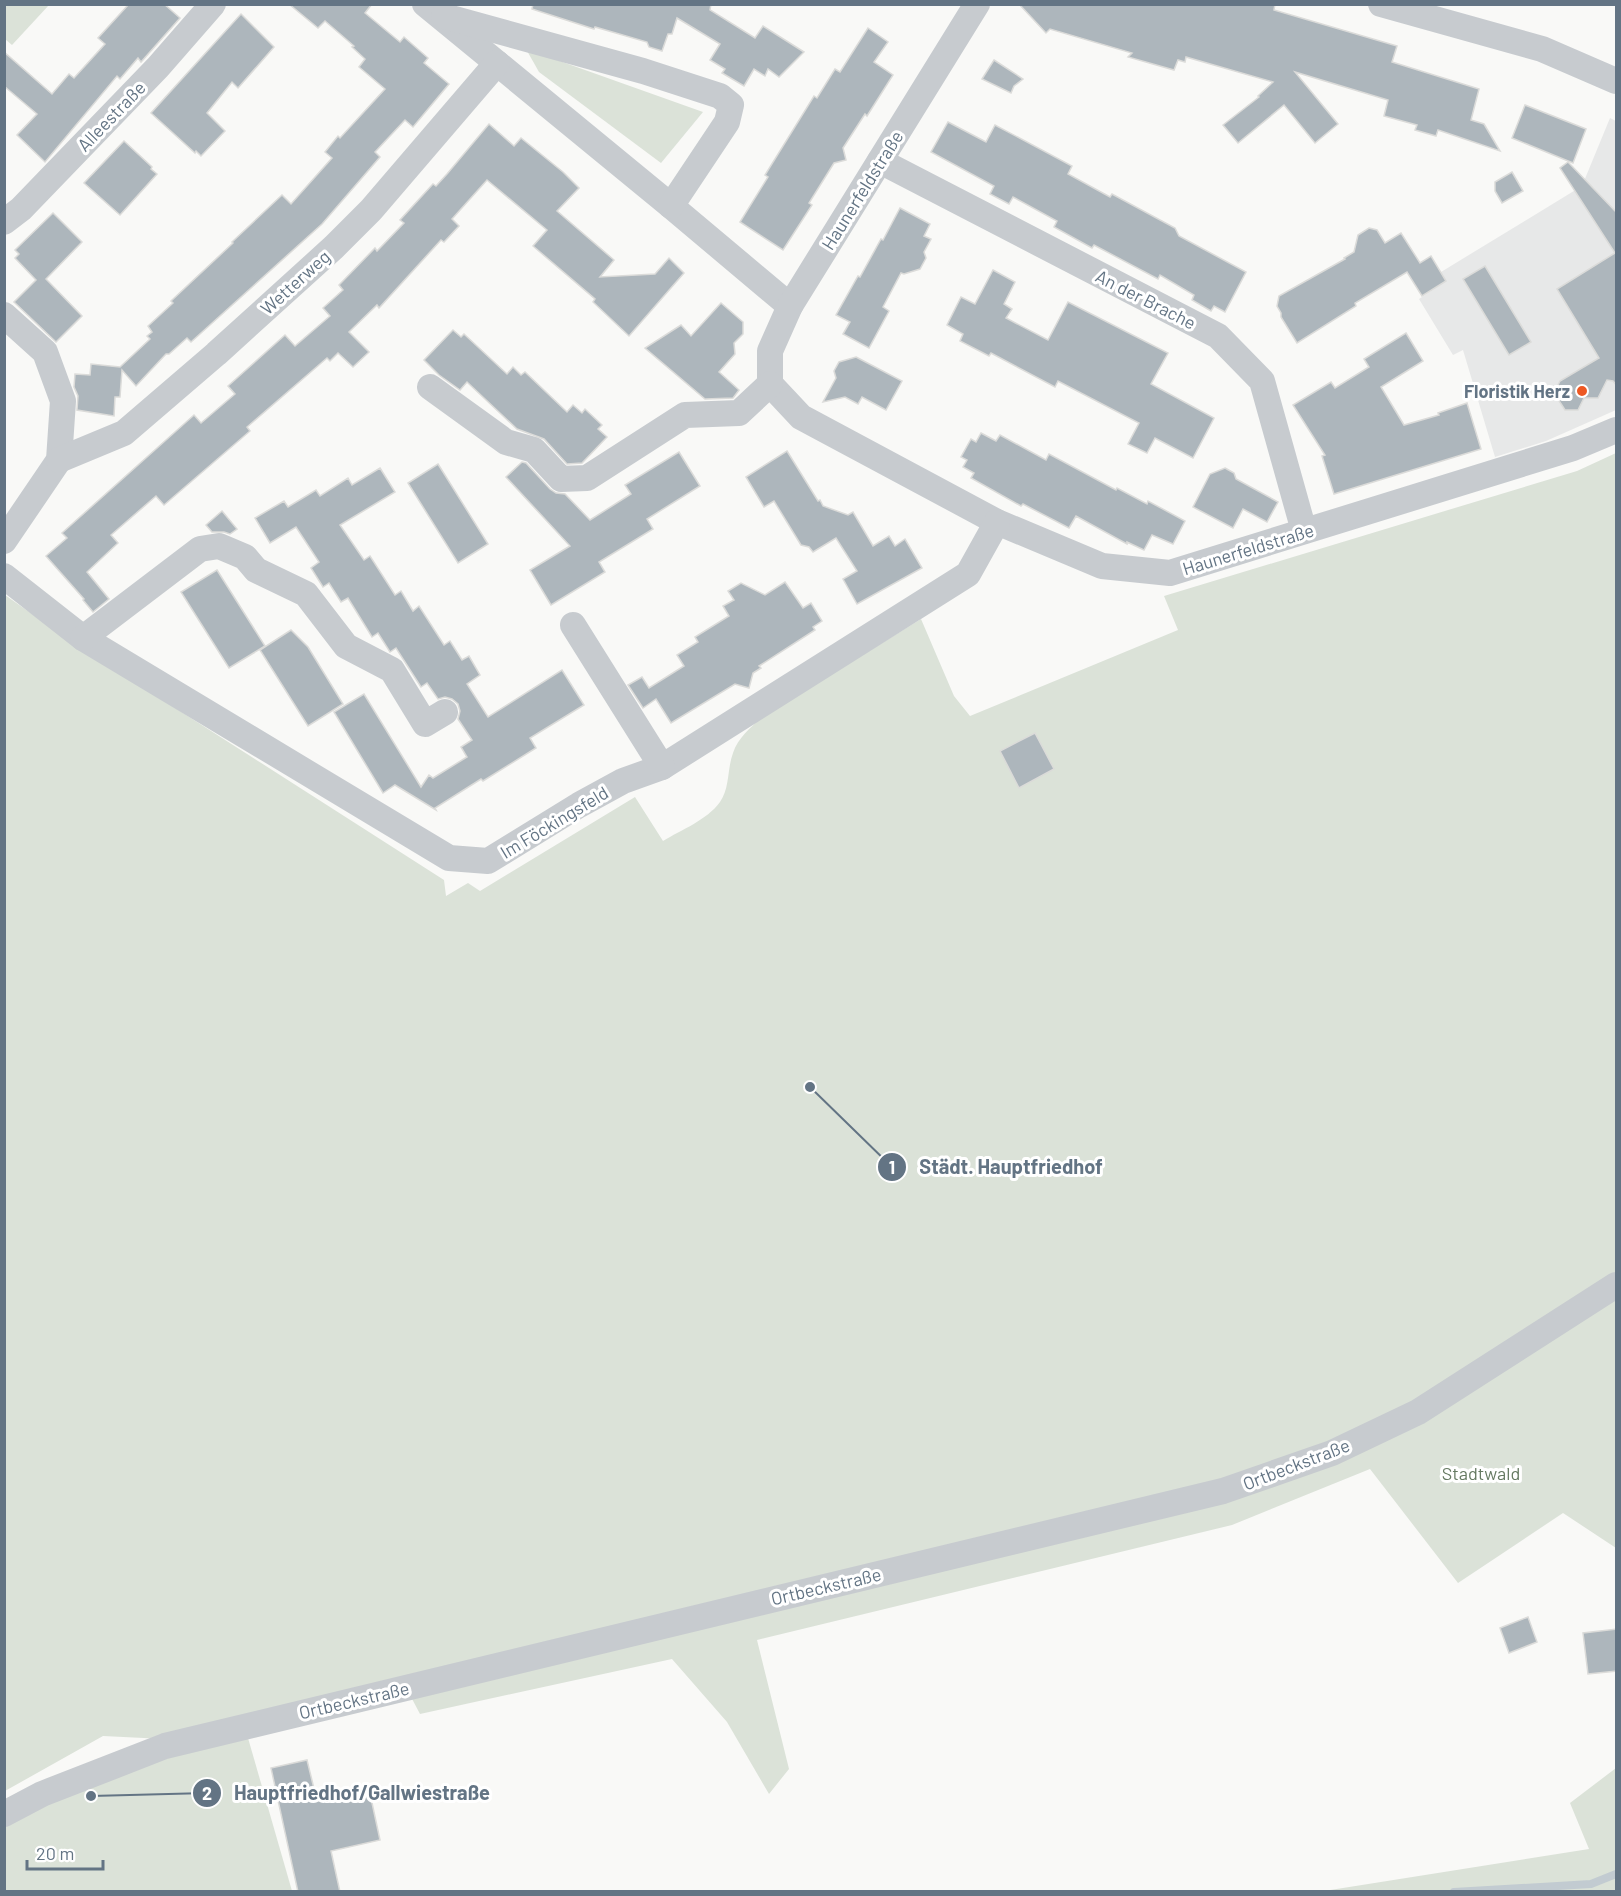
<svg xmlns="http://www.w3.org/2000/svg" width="1621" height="1896" font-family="Barlow,sans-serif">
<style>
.built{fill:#e7e8e8}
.green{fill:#dbe2d8}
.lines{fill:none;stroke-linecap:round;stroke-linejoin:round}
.stream{stroke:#c2cbd1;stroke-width:8}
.building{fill:#adb6bc;stroke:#dbdbd9;stroke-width:1.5}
.minor{stroke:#c7cbcf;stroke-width:26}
.poi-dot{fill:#ed5823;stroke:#fff;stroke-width:2}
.labels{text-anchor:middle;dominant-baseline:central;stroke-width:6;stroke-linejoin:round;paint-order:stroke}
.street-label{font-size:18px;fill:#637484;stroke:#fff}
.poi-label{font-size:18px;font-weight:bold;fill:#637484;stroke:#fff;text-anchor:end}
.park-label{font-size:18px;fill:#667a62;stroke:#fff}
.leader{fill:none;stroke:#637484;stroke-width:2}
.callout-dot{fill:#637484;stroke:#fff;stroke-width:2}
.mark-label{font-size:18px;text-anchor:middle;font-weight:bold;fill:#fff}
.callout-label{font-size:20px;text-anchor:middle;font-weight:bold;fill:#637484;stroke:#fff;stroke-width:6;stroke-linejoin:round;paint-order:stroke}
</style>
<rect width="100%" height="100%" fill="#f9f9f7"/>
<polygon class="built" points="1610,118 1616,121 1616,410 1546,441 1495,457 1463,350 1453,355 1419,299 1446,281 1441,272 1582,186"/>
<g class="green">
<polygon points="4,5 5,4 49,5 12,45 5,39"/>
<polygon points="526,49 703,112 661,163 539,72"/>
<path d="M1616,453V1548L1563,1513L1458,1583L1370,1469L1232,1525L757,1640L789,1769L769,1794L727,1722L672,1659L420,1714L410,1695L164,1739L103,1736L5,1791V595L69,640L444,880L446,896L468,883L480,891L635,797L663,841C681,830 707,820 720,802C730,788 727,769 733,753C738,738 750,728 762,717L921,619L954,696L970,716L1178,630L1164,596L1577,471Z"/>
<polygon points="246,1731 292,1891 5,1892 5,1814"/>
<polygon points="1616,1768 1616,1891 1324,1891 1589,1849 1570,1803"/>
</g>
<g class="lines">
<polyline class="stream" points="1454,1892 1591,1884 1616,1874"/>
</g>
<g class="building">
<polygon points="129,4 164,4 180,18 141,62 138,58 120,79 117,76 45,162 17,135 37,114 4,86 4,52 52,94 69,74 74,78 105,44 98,38"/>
<polygon points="289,4 372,4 365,13 400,42 404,37 428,58 424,63 449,84 413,127 405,120 375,152 380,157 322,224 191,342 187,338 169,354 166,354 136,386 122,370 120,397 115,397 114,416 77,410 78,396 74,387 75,374 90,375 91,364 120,367 150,339 147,336 152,332 148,326 173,303 171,301 233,243 232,242 282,195 291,204 332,158 325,152 338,136 340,138 385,89 359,67 365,59 352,47 354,46 325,21 318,28"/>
<polygon points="533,4 711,4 710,10 755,38 763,26 804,52 779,77 768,69 765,76 754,69 744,86 722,73 725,69 710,60 720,44 677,18 672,34 668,34 662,51 649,47 647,42 595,27 594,29 532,9"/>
<polygon points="1019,4 1275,4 1274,10 1397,46 1392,62 1479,89 1471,120 1484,124 1500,151 1438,130 1436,136 1415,130 1417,125 1384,116 1388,100 1295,72 1338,124 1315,143 1284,105 1238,143 1223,125 1259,97 1258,96 1273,82 1186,57 1185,62 1178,60 1174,70 1128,57 1132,53 1050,29 1046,33"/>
<polygon points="241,14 274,47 238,88 232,82 207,113 225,131 201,156 196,151 195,153 151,113"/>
<polygon points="868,28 888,42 874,62 893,75 867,116 865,114 843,148 846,160 834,163 809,203 812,205 783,250 740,222 768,177 765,175 814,96 817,98 835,69 840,72"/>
<polygon points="994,60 1023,79 1014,86 1011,93 982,79"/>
<polygon points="1525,105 1586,129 1573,163 1512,138"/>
<polygon points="948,122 986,142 995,125 1072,166 1068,174 1110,197 1112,194 1175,228 1179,236 1246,272 1225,312 1214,306 1211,311 1192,300 1194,295 1160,275 1158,279 1094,245 1092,248 1054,227 1057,221 1013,197 1009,204 990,194 994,186 931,152"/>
<polygon points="489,124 514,146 521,138 563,172 579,188 557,211 614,260 600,277 655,274 669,258 684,273 629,336 593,302 595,299 533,246 547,230 487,180 452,219 459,226 444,242 441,240 379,308 377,305 349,332 369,352 353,367 338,353 330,361 327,358 247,427 250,431 164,505 156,496 111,535 118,543 87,572 109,599 93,612 83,600 84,599 46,556 67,538 62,533 194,415 201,423 235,394 228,386 285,335 295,346 330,316 323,308 343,290 339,285 375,248 377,251 404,223 400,220 433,184 436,186 447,174"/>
<polygon points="124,141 152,167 151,169 157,174 120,215 84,183"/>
<polygon points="1568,162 1617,213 1617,386 1613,381 1607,380 1598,398 1584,398 1578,410 1565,410 1554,393 1560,381 1599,358 1557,289 1615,253 1560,168"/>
<polygon points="1512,172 1523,191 1502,203 1495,191 1495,182"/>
<polygon points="900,208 930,224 924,236 931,239 924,252 926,258 920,269 904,274 901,273 883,307 889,311 869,348 843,334 850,322 836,315 858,276 860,277 881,239 883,240"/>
<polygon points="53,213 82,242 46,279 82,316 56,342 14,302 36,280 15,258 19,254 15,250"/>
<polygon points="1369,228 1377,230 1385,243 1401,233 1420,263 1431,256 1446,281 1422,296 1407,272 1355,303 1356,306 1297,343 1281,317 1281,313 1277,306 1279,296 1345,259 1344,258 1354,252 1358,235"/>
<polygon points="1485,266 1531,342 1509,355 1463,279"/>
<polygon points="993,270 1015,282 1004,304 1012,309 1006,318 1048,340 1068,302 1168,353 1151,384 1214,418 1193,458 1155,438 1147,453 1128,444 1139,423 1058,381 1055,387 991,353 989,356 960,341 963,334 947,325 961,297 975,304"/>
<polygon points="721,303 743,322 743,334 734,343 735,354 719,372 739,390 733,398 705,399 645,348 681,325 691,336"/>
<polygon points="453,330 461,337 464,334 507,374 513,367 521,375 525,372 567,412 573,405 582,413 585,409 602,425 598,429 607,437 582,463 567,464 544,439 517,429 467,382 460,390 439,375 424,360"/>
<polygon points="1406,333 1423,361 1381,387 1404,425 1439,415 1438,413 1467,403 1481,449 1334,494 1322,456 1325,455 1293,405 1331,382 1335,388 1369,367 1364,359"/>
<polygon points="856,357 902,381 886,410 862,397 858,404 845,397 823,402 836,378 834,371 839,362"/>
<polygon points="981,433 996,441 1000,435 1046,460 1049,454 1116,490 1117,488 1147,504 1148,501 1185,521 1173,544 1152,535 1144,550 1127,542 1127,544 1076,516 1069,528 1023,504 1021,506 971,478 974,473 963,467 967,460 961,457 971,439 976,442"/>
<polygon points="787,451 818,501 820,500 823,506 848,515 853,512 873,546 889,536 895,546 905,539 922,568 857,604 843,579 857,571 836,538 813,552 809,547 801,545 774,501 764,507 746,477"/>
<polygon points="679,452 700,486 647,519 653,529 599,562 605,572 551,605 530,570 570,546 506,477 522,462 526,463 550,489 556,493 565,494 590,520 631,494 625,485"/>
<polygon points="438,464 488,544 458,563 408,483"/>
<polygon points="380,468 395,492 340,525 364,560 370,556 395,595 401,591 413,611 419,606 444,645 450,641 462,660 469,656 480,675 467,684 488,717 562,670 584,705 530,738 536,748 483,781 481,779 435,808 436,810 395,785 383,793 334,712 364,694 421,787 429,775 433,778 467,757 461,747 472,740 458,719 460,711 458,704 452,699 445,697 438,699 427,683 421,687 396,648 390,652 378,633 372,637 348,598 341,602 329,583 323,587 311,568 319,562 296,527 270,543 255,518 284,501 288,507 316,490 320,496 348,478 352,485"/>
<polygon points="1225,468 1234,473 1236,479 1278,502 1267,522 1243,509 1233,528 1193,507 1210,474"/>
<polygon points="222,511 237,529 230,534 224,532 212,532 206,525"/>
<polygon points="217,570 265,646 229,668 181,592"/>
<polygon points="785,582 803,608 811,603 822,621 813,627 815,630 759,666 761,668 753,673 749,688 735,684 671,723 656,699 643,708 628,685 642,677 649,688 684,666 677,655 698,642 695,637 729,616 723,606 734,600 728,591 741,583 765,595"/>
<polygon points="291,630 308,647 343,704 308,726 260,650"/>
<polygon points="1035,733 1054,769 1019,788 1000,751"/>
<polygon points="1528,1617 1537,1642 1509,1653 1500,1628"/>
<polygon points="1617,1629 1617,1671 1588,1674 1583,1633"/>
<polygon points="307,1760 317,1801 369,1789 380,1840 331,1851 340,1892 298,1892 271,1768"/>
</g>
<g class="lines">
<g class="minor">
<polyline points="425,4 671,206 790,306"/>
<polyline points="977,4 790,306 770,351 770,384 801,417 997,522 1102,566 1170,573 1573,448 1616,430"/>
<polyline points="1381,4 1542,49 1616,81"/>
<polyline points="444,16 643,71 720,96 731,105 727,122 671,206"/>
<polyline points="880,161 1218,336 1262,381 1304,531"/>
<polyline points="4,222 21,209 158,67 213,4"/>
<polyline points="4,315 45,352 63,401 59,460 4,541"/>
<polyline points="430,387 506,442 534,450 561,479 587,478 685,415 739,413 770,384"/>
<polyline points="59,460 124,433 216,354 334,247 371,210 497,63"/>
<polyline points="4,576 83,638 449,858 488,861 579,805 623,781 662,767 968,574 997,522"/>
<polyline points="573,625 662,767"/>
<polyline points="83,638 200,549 219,546 245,557 256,570 306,594 346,646 392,670 425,724 445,712"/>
<polyline points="4,1814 42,1794 165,1746 1223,1491 1332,1453 1418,1412 1616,1285"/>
</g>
</g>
<circle class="poi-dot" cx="1582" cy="391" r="6"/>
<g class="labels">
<g class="street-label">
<text transform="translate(111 116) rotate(-46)">Alleestraße</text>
<text transform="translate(862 190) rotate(-58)">Haunerfeldstraße</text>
<text transform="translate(295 282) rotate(-42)">Wetterweg</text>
<text transform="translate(1146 299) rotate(27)">An der Brache</text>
<text transform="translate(1248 549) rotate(-17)">Haunerfeldstraße</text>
<text transform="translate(554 822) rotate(-31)">Im Föckingsfeld</text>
<text transform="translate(1296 1464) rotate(-21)">Ortbeckstraße</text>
<text transform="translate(826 1586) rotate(-13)">Ortbeckstraße</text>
<text transform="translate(354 1700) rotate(-13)">Ortbeckstraße</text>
</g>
<g class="poi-label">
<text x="1570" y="391">Floristik Herz</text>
</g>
<g class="park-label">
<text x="1481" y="1473">Stadtwald</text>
</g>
</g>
<path class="leader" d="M810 1087L892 1167M91 1796L207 1793"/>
<g class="callout-dot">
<circle cx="810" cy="1087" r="6"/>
<circle cx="91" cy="1796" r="6"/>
<circle cx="892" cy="1167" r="15"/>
<circle cx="207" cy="1793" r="15"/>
</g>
<g class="mark-label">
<text x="892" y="1174">1</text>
<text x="207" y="1800">2</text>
</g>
<g class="callout-label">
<text x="1011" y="1174">Städt. Hauptfriedhof</text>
<text x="362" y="1800">Hauptfriedhof/Gallwiestraße</text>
</g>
<rect width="1621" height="1896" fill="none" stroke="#637484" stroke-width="12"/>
<path d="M27 1860v9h76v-9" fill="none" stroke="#637484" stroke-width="3"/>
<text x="36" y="1860" font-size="18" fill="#637484" stroke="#ffffff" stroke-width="4.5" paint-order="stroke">20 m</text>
</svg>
